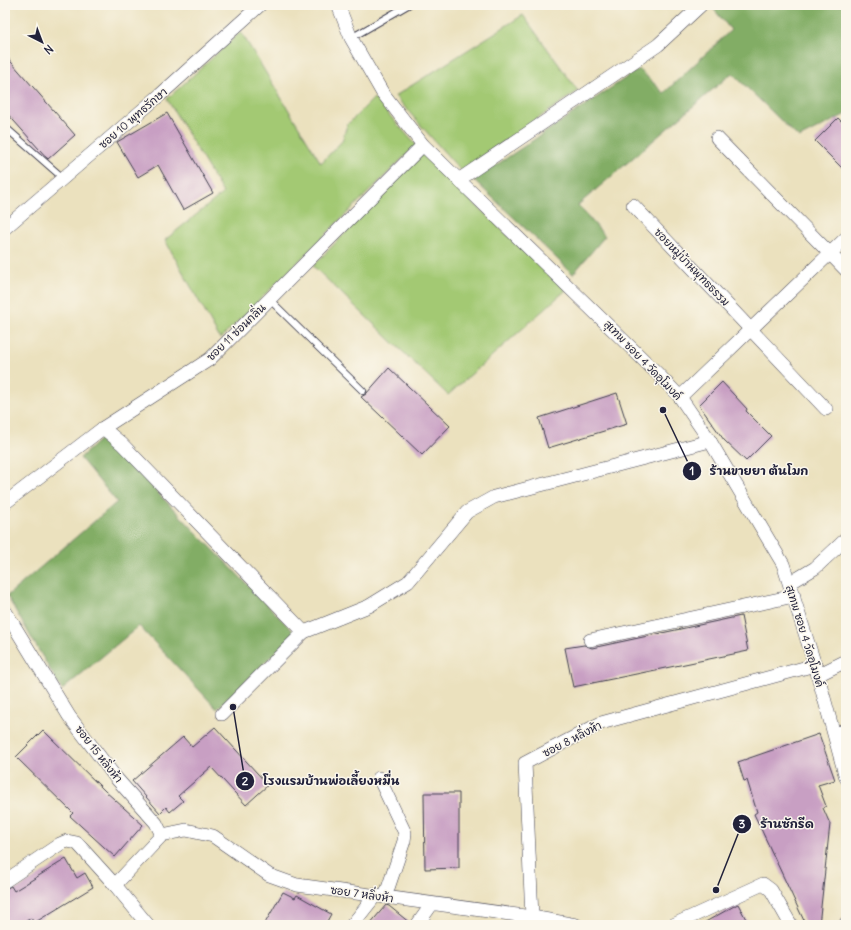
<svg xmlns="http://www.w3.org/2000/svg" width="851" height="930" font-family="Delius,'Playpen Sans Thai',sans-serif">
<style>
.green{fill:#a3c973;stroke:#627657}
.forest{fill:#82ad65;stroke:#526850}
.building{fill:#c89fc3}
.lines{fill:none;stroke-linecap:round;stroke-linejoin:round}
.lane-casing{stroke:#403f4f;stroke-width:8}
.street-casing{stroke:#403f4f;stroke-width:14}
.lane{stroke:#fff;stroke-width:6}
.street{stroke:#fff;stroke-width:13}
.labels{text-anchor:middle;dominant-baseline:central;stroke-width:3;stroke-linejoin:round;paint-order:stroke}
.street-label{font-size:11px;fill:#22223b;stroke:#fbf7ec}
.leader{fill:none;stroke:#22223b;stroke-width:1.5}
.callout-dot{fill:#22223b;stroke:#fbf7ec;stroke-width:1.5}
.mark-label{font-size:12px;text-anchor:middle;font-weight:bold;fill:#fff}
.callout-label{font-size:12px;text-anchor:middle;font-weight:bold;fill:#22223b;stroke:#fbf7ec;stroke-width:3;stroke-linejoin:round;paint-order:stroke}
</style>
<rect width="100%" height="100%" fill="#fbf7ec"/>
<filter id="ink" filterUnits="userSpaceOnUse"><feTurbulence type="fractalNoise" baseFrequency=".025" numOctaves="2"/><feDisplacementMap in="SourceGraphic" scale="8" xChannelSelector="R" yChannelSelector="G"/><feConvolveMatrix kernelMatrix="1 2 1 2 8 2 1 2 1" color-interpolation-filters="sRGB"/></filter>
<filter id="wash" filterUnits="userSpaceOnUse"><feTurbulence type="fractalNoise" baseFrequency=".012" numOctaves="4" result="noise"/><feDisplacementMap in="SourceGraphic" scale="16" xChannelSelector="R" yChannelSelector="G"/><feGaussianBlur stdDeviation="0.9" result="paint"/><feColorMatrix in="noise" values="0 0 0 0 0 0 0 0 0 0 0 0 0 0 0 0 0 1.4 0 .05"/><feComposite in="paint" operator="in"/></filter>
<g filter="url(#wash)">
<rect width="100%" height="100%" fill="#ebe1be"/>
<g class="green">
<polygon points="523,15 578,91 461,171 395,96"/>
<polygon points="241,32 321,163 342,141 347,125 374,98 416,145 220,339 165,240 223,193 167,99"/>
<polygon points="422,154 566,290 448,395 313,266"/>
</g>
<g class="forest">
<polygon points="714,5 846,5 846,114 799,138 732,73 578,205 605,236 573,274 474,180 639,69 664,93 731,30 712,7"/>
<polygon points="103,437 295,633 217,709 139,626 62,690 7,596 117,502 80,458"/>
</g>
<g id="blocks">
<g class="building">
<polygon points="5,55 75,135 48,159 5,111"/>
<polygon points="167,113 213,193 183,210 158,165 138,177 117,142"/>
<polygon points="838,118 846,126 846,172 815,141"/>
<polygon points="389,368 450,426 422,455 361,397 366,394"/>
<polygon points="722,382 747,409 746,411 771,436 746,461 724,440 699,405"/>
<polygon points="617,393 627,424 548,448 539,418"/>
<polygon points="741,616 748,651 573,687 565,648 584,645 592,648"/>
<polygon points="215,727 268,785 246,805 211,767 178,796 183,801 170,812 166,807 160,813 132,781 183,737 192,747"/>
<polygon points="43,730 105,791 143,825 115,857 70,816 73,813 16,757"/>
<polygon points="819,734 835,780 818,785 826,806 823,808 830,824 819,925 806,925 754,814 757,812 747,780 744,781 738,762"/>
<polygon points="424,793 459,793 459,868 425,869"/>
<polygon points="66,859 77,878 85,873 93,887 34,923 31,918 20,925 5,925 5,889 11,886 14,891"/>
<polygon points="283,892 295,898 297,895 331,914 325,925 264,925"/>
<polygon points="738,904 749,925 700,925 736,905"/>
<polygon points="386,905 389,906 410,923 409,925 369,925"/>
</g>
</g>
</g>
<g filter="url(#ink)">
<use href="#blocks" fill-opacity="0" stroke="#403f4f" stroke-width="1"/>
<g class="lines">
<defs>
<g id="lane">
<polyline points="351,38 408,5"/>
<polyline points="5,127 63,178"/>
<polyline points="269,299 363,391"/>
<polyline points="833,732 846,726"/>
</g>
<g id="street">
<polyline points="338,5 351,38 382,92 423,145 658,374 680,397 710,441 783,564 815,665 846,778"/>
<polyline points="717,138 846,270"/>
<polyline points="460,179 658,45 701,5"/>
<polyline points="633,205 826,409"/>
<polyline points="5,228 160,95 260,5"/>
<polyline points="680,397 846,238"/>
<polyline points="103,428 122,444 304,632"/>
<polyline points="5,503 103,428 210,359 423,145"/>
<polyline points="790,583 815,568 846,539"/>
<polyline points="5,611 69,716 116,778 156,823 162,835 115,885"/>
<polyline points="590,640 794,596"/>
<polyline points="818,675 846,661"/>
<polyline points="222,714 304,632 369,606 408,582 467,512 494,497 710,441"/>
<polyline points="379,778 405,833 404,841 385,897"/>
<polyline points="162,835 186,830 213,836 269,875 297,885 532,917 576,925"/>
<polyline points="5,881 60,844 67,841 77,843 115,885 148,925"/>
<polyline points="532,917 525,763 601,723 815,665"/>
<polyline points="352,925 375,896"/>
<polyline points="417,925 432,904"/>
<polyline points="673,925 763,884 771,890 791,925"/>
<polyline points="846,925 846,923"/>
</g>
</defs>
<use href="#lane" class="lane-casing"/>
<use href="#street" class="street-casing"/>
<use href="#lane" class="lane"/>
<use href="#street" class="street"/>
</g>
</g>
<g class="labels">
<g class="street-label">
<text transform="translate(133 118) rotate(-41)">ซอย 10 พุทธรักษา</text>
<text transform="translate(692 267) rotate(46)">ซอยหมู่บ้านพุทธธรรม</text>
<text transform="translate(236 332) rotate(-44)">ซอย 11 ซ่อนกลิ่น</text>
<text transform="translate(643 360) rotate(46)">สุเทพ ซอย 4 วัดอุโมงค์</text>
<text transform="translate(805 636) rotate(73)">สุเทพ ซอย 4 วัดอุโมงค์</text>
<text transform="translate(572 739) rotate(-27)">ซอย 8 หลิ่งห้า</text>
<text transform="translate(99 754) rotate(52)">ซอย 15 หลิ่งห้า</text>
<text transform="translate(362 894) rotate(8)">ซอย 7 หลิ่งห้า</text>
</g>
</g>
<path class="leader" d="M663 410L692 471M233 707L245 781M716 890L742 824"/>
<g class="callout-dot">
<circle cx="663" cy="410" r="4"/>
<circle cx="233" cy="707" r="4"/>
<circle cx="716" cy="890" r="4"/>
<circle cx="692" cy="471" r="10"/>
<circle cx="245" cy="781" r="10"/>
<circle cx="742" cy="824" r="10"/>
</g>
<g class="mark-label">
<text x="692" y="475">1</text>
<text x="245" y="785">2</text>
<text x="742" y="828">3</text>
</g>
<g class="callout-label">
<text x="759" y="475">ร้านขายยา ต้นโมก</text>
<text x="331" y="785">โรงแรมบ้านพ่อเลี้ยงหมื่น</text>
<text x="787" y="828">ร้านซักรีด</text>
</g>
<rect width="851" height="930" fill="none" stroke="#fbf7ec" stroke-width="20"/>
<g transform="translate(42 42) rotate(138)" stroke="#fbf7ec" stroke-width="3" paint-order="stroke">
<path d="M0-3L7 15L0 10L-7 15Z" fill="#22223b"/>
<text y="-6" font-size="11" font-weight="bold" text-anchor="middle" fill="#22223b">N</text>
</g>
</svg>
